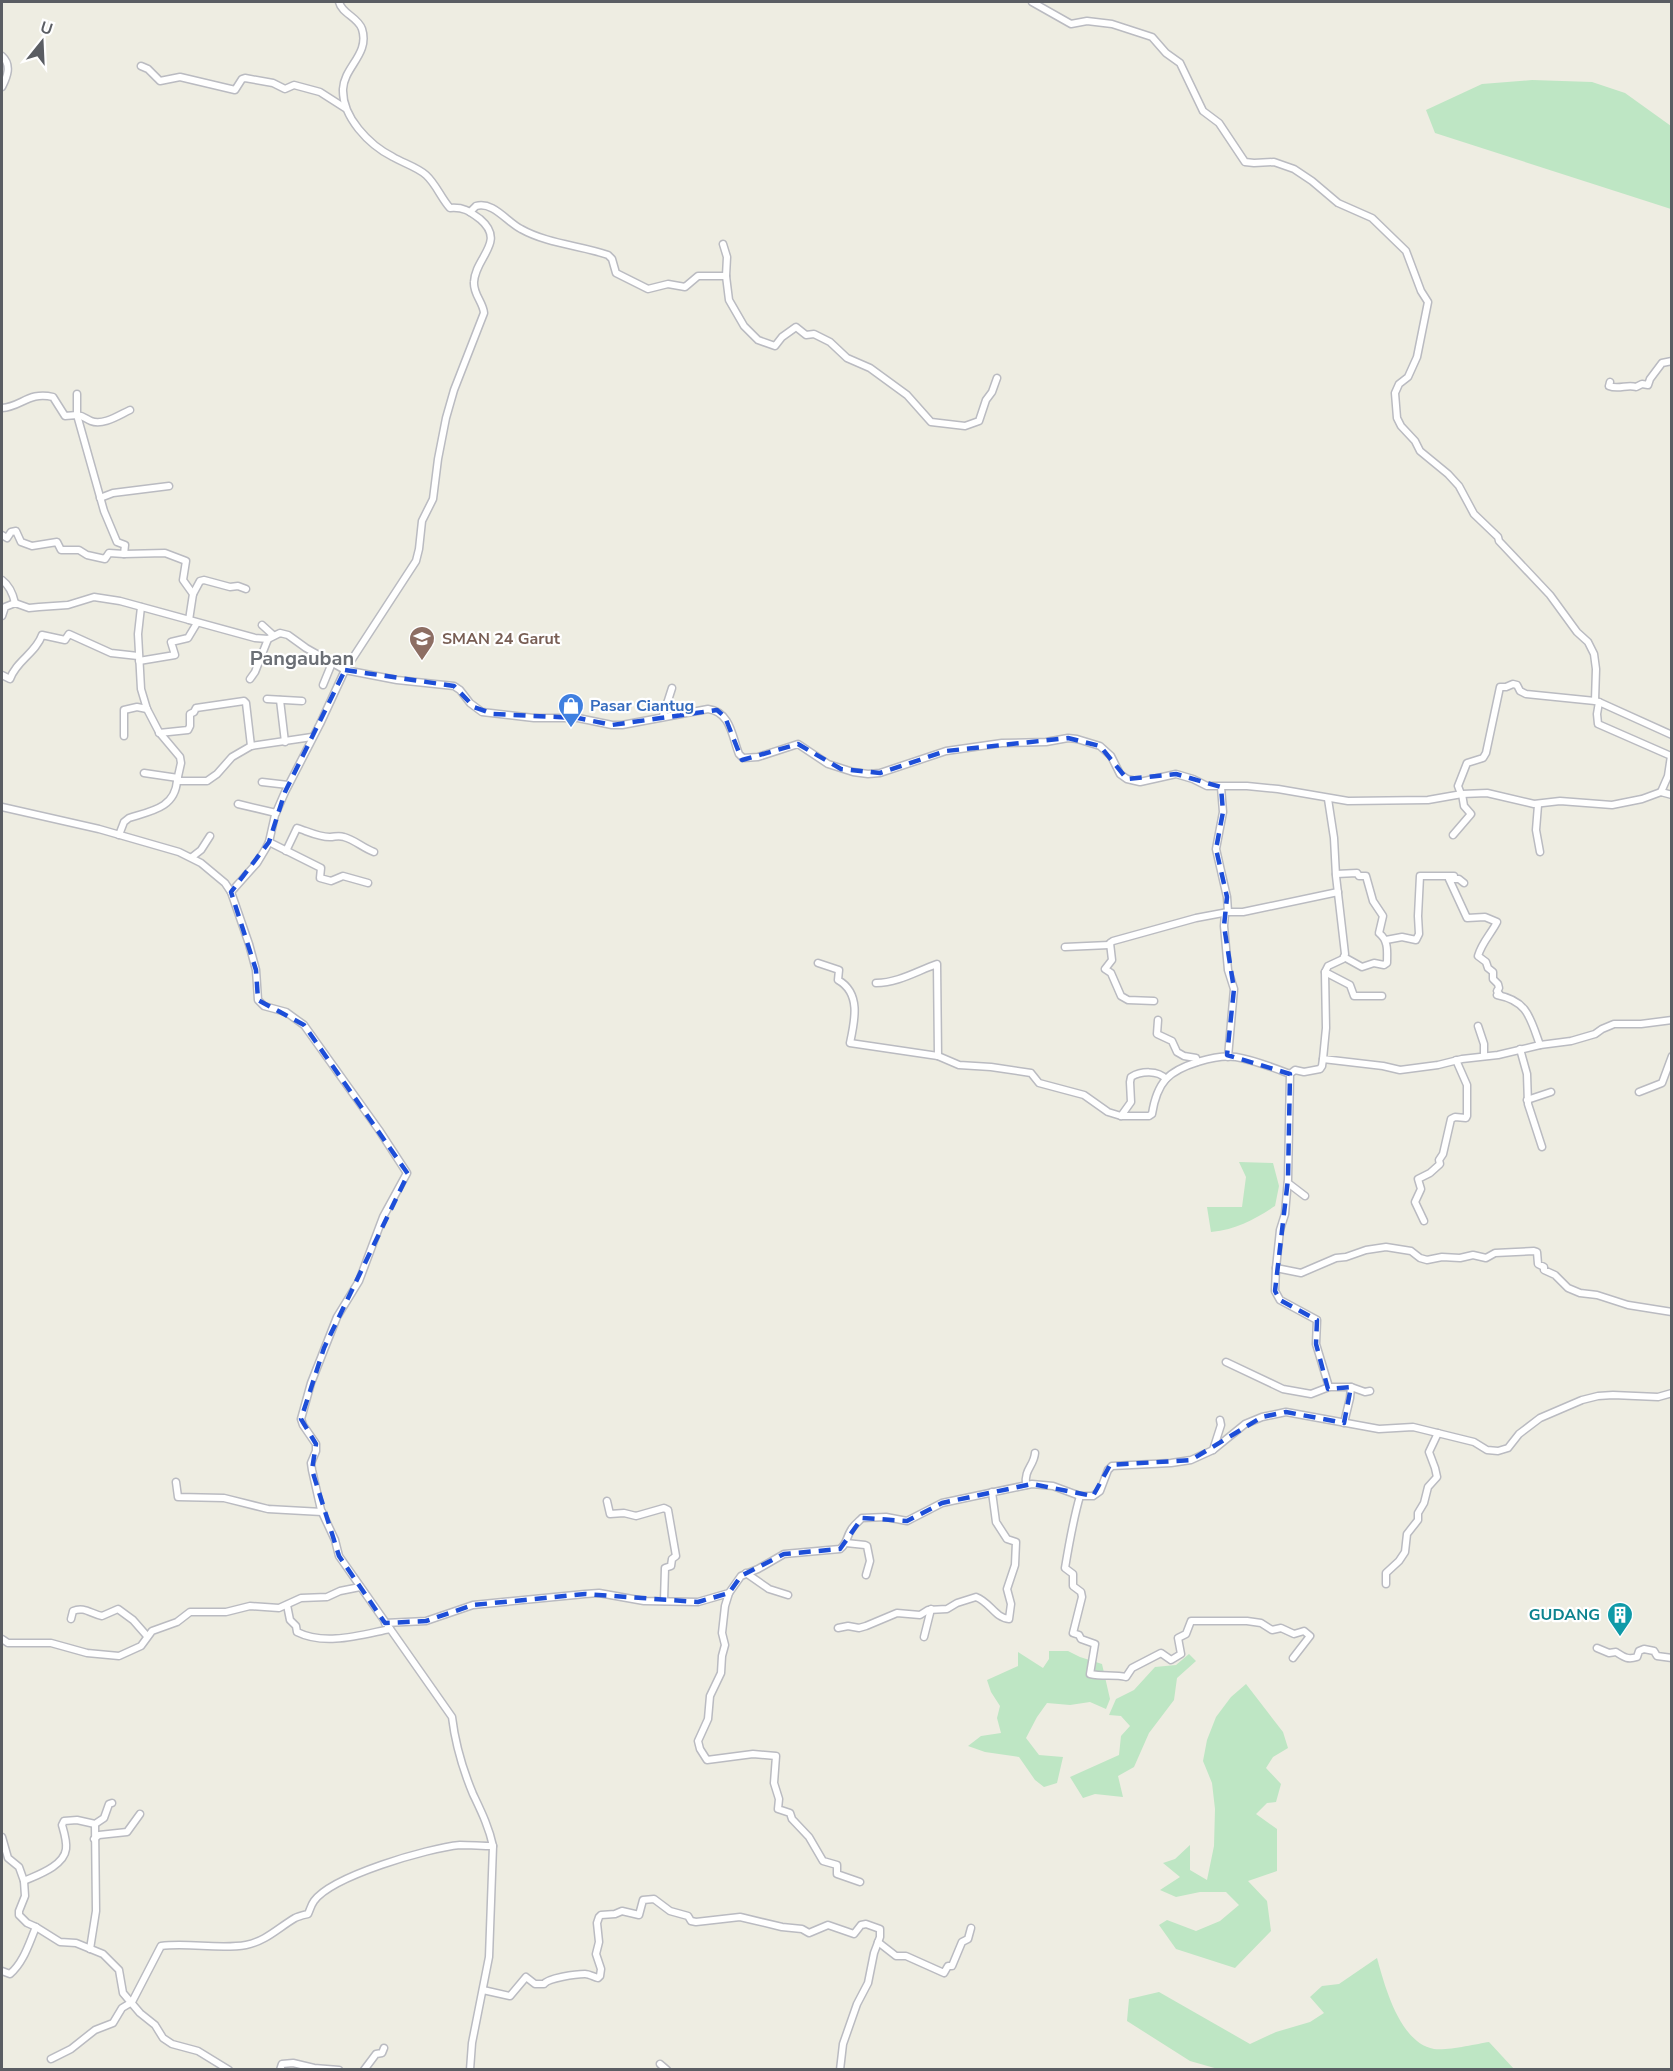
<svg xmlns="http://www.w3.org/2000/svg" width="1673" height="2071" font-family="'Nunito Sans',sans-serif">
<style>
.green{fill:#bee6c4}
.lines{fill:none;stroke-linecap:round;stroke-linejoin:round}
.minor-casing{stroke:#babbc1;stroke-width:9}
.minor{stroke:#fff;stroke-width:6}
.marked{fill:none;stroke:#1d4ed8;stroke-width:4.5;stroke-dasharray:12 8;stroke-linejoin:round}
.labels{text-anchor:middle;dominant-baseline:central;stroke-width:4.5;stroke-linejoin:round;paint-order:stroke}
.education-label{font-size:16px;font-weight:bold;fill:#785e54;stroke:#fff;text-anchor:start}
.shop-label{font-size:16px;font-weight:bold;fill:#366cbe;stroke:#fff;text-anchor:start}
.culture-label{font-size:16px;font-weight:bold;fill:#0d838f;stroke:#fff;text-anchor:end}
.quarter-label{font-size:20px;font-weight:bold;fill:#6b6f75;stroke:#fff}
</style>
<rect width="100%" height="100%" fill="#eeede2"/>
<g class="green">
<polygon points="1532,80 1592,82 1625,93 1671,126 1671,209 1435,133 1426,110 1482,84"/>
<path d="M1239,1162L1273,1163L1279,1186L1275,1206C1253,1220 1238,1229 1211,1232L1207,1207H1242L1246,1177Z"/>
<polygon points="1049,1651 1068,1651 1080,1657 1102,1664 1110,1699 1106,1709 1090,1702 1070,1705 1047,1703 1037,1717 1026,1738 1039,1755 1063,1757 1057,1783 1044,1787 1035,1780 1019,1757 985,1752 968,1746 981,1736 1001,1733 997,1718 1000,1706 991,1692 987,1680 1018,1666 1018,1652 1043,1668 1049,1659"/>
<polygon points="1189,1654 1196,1661 1177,1678 1174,1700 1149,1733 1134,1767 1118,1776 1123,1797 1095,1794 1083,1798 1070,1777 1119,1755 1121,1736 1130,1726 1121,1716 1109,1715 1116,1699 1134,1690 1155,1667 1176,1665"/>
<polygon points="1246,1684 1283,1732 1288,1748 1273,1757 1266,1768 1281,1784 1276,1802 1267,1803 1256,1814 1277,1829 1277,1871 1248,1881 1267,1901 1271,1931 1235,1968 1176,1949 1159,1925 1167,1920 1196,1931 1220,1921 1239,1905 1226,1892 1200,1892 1176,1897 1160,1890 1180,1877 1163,1863 1175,1859 1190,1845 1190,1870 1207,1880 1214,1846 1215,1809 1212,1783 1203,1761 1207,1740 1216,1717 1231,1697"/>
<path d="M1377,1958C1385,1987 1400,2043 1434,2049C1447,2051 1476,2044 1489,2042L1514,2069H1218L1190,2061L1127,2021L1129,1999L1159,1992L1250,2044L1276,2032L1310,2022L1324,2013L1310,1997L1322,1986L1339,1984Z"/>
</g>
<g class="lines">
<defs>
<g id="minor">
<path d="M339,2C342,14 358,17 362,29C370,54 344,67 343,89C342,117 369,145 393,157C403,163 417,167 426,175C436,184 441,198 450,208C464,207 469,211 480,219C507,242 475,257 474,282C473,294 483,302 484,313L454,390L446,418L438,459L433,499L422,521L419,549L416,561L345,670L320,724L285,792L275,815L269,842L266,848L257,863L231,892L249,944L256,970L258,1000L264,1006L286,1012L304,1025L379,1130L407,1173L383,1217L359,1281L337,1317L311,1383L301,1419L303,1425L316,1444V1451L311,1463L312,1470L321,1510L335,1540L339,1556L452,1717C455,1742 463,1770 473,1794C481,1811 489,1827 493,1846L489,1957L472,2043L470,2070"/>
<polyline points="1032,2 1071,24 1087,21 1112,24 1152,37 1166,53 1180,63 1203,111 1219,123 1245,162 1254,163 1274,162 1294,169 1312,181 1338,203 1372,218 1406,251 1421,291 1428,302 1417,357 1408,377 1399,384 1395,393 1397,418 1401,426 1415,441 1420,451 1448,474 1459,486 1474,514 1498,537 1499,541 1550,595 1577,632 1588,642 1594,654 1596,669 1595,701 1599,702 1597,714 1598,724 1671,756 1668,776 1661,792"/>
<path d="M2,56C12,65 7,77 2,87"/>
<polyline points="141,66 148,69 160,81 180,77 235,90 242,79 245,78 273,83 285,89 294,85 320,92 345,108"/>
<path d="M470,212L476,206C493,201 507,222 521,229C548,244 579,245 608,255L612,259L616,273L648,289L668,284L685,287L698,276H726L729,300L744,326L758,340L775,346L782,337L796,327L806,335L814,334L830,342L847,358L870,368L907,395L931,422L965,426L979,421L986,400L992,392L997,378"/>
<polyline points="723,244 727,257 726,276"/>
<path d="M1610,382L1609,386C1619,390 1627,384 1636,387L1642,384L1648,385L1650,379L1662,363L1672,361"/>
<path d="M77,394V415C84,416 86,419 91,421C103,426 119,415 130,410"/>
<path d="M2,408C21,407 29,391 53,397L65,416L77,415L104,511L117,542L125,545L124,554L165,553L186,561L183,580L193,594L189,620"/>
<polyline points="100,498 113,493 169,486"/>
<polyline points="2,535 7,538 11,532 16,531 21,542 32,546 57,542 61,550 79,550 87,555 105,559 109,553 124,554"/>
<path d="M2,580C10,586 13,594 15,603"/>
<polyline points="193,594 200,581 204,580 230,587 238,586 246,589"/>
<polyline points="141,607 138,634 141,689 147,709 159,732 180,757 181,763 177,781 207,781 217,774 232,757 251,746 312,737"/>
<path d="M2,616L5,607L15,603L29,608L39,607L68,605L94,597L120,601L255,638L268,639L280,633L288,635L306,648L345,670L397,680L454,686L460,690L470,703L482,712L534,718H578L612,725H622L708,709C731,712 732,737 739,754L743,758L758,757L798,744L828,764L853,772L868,774L880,773L946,751L1002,743L1046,742L1068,738L1077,739L1100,746L1111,756L1120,774L1127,779L1140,782L1176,774L1193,779L1207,786H1247L1278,789L1348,801L1428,800L1462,794L1487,793L1534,804L1560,801L1612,805L1642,799L1661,792L1672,795"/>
<polyline points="262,625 273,635"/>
<polyline points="139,661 175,655 171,642 188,638 197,623"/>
<path d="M2,675L10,679C16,661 36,653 42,635L65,640L69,634L111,653L138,656"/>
<polyline points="250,679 255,672 268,639"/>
<polyline points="323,685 332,663"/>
<polyline points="267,699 302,701"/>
<polyline points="280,700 285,742"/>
<polyline points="1599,702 1672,735"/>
<polyline points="663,716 672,688"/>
<polyline points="159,733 188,730 190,726 190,714 194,712 196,708 244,701 246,703 251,746"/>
<polyline points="124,736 124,710 137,707 147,709"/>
<polyline points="144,773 178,778"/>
<polyline points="262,782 288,785"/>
<polyline points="1461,794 1458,786 1467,763 1483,758 1486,753 1500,687 1506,687 1513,684 1517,685 1520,691 1526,694 1595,701"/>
<polyline points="1328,799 1334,838 1336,876 1345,954 1343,959 1328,966 1325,972 1326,1028 1323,1059 1383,1066 1400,1070 1438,1065 1462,1059 1498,1055 1540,1045 1571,1041 1595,1034 1602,1029 1614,1024 1641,1024 1672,1020"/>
<polyline points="238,804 276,813"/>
<polyline points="1538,805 1536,830 1540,852"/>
<polyline points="2,807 99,829 179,852 201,863 225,883 231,892"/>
<path d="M119,835L124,822L129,818C151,811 175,808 177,781"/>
<polyline points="1453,835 1471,814 1464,806 1462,794"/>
<polyline points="269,842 321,868 320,878 331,881 343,876 368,883"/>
<path d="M286,851L297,828C307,831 318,837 330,837C335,837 338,835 344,837C355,840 363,848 374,852"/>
<polyline points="192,857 201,850 210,836"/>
<path d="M1336,874L1357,873L1359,876H1366L1373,901L1383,916L1379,933C1389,941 1387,952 1387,963L1384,965L1374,963L1362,967L1344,957"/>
<path d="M1464,883L1459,879H1449L1467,918L1485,917L1497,922C1491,934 1482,942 1478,956L1486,962L1488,968L1493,972V979L1498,984L1499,988L1497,991L1500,995"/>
<polyline points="1228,912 1243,912 1338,892"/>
<polyline points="1225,913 1224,926 1228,970 1234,989 1228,1057"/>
<polyline points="1386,940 1402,937 1416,940 1419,934 1418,916 1420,876 1454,876"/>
<polyline points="1065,947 1109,945"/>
<path d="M818,963L839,970L838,980C861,993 855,1020 850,1043L938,1056L959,1065L991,1067L1031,1073L1039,1083L1084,1095L1108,1112L1121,1116H1149L1152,1114C1154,1101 1157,1089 1166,1079C1179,1065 1217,1054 1236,1057C1254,1060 1272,1067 1290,1074"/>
<polyline points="1325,972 1350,985 1354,996 1382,996"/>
<path d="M876,983C898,983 917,971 937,964L938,1056"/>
<path d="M1497,995C1528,1001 1530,1018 1540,1045"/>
<polyline points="1154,1001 1128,1000 1121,996 1111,973 1105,969 1112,960 1110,943 1113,941 1196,918 1228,912 1227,897 1216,849 1223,812 1221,787"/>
<polyline points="1158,1020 1157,1034 1172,1041 1177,1052 1184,1056 1196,1058 1197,1062"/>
<polyline points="1478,1026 1484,1044 1484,1056"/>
<polyline points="1520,1049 1527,1074 1528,1104 1542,1147"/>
<polyline points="1323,1059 1322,1066 1320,1069 1304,1072 1295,1070 1290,1074 1288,1179 1285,1214 1280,1230 1276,1268 1275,1291 1280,1300 1317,1320 1316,1344 1329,1387 1351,1387 1350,1398 1344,1423"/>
<polyline points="1639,1092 1662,1083 1672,1056"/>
<polyline points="1527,1100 1551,1092"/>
<path d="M1121,1116L1131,1102L1130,1082L1131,1077C1141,1071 1158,1070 1166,1079"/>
<polyline points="1288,1183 1305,1196"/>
<polyline points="1424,1221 1415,1202 1421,1189 1418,1179 1430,1173 1440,1164 1439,1160 1443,1154 1451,1119 1455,1117 1466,1118 1467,1116 1467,1085 1456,1060"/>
<polyline points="1276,1268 1301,1273 1336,1258 1346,1257 1366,1250 1386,1247 1411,1251 1420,1258 1427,1260 1442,1257 1460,1258 1473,1255 1486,1258 1495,1253 1534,1251 1537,1252 1538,1264 1544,1267 1544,1270 1555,1275 1568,1288 1580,1293 1597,1295 1628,1305 1672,1312"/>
<polyline points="1226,1362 1283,1389 1311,1394 1329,1387"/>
<polyline points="1351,1387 1365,1392 1370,1391"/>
<polyline points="1213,1450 1221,1425 1220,1420"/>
<polyline points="176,1482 178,1497 224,1498 268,1509 322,1512"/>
<path d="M1026,1485C1024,1469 1034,1466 1035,1453"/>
<path d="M1080,1496C1073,1520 1069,1544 1065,1568L1073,1574V1586L1081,1592L1082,1597L1073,1633L1079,1635L1081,1639L1095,1644L1090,1674C1103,1677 1114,1674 1126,1677L1132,1668L1161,1653L1171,1660L1181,1654L1178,1638L1186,1634L1191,1621H1247L1261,1623L1272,1630L1281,1628L1294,1634L1304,1631L1310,1636L1293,1658"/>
<polyline points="607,1501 610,1514 624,1513 636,1516 664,1508 668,1510 676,1556 672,1559 671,1566 665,1568 664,1601"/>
<polyline points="846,1543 865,1545 867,1546 870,1561 866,1575"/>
<polyline points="746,1573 769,1589 788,1595"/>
<polyline points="1386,1584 1386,1573 1399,1561 1405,1552 1407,1534 1418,1520 1418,1513 1424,1503 1428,1487 1437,1477 1435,1468 1429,1452 1438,1433"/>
<polyline points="729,1593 725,1606 722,1633 725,1645 722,1656 721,1673 710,1696 708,1719 698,1741 700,1749 707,1760 753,1754 776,1756 774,1783 779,1799 778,1809 790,1813 792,1819 809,1837 823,1861 837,1865 837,1874 860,1882"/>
<path d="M287,1605L290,1620L296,1626L297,1632C325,1646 360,1635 390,1629"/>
<path d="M71,1619L73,1611C84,1606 91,1614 102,1616L118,1609L133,1620L147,1636"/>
<path d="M385,1623L426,1621L473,1605L585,1594L599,1593L644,1601L698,1602L729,1593L741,1576L758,1569L784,1554L840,1549C847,1544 846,1538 851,1530C853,1526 858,1522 862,1518L886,1517L907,1521L942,1503L1032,1484L1053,1486L1080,1496H1093L1100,1491L1108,1470L1112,1466L1171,1463L1191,1460L1213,1450L1245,1424L1262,1417L1286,1412L1379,1429L1413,1427L1474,1442L1487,1450L1498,1451L1508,1448L1519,1434L1540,1418L1582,1400L1598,1396L1613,1395L1658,1397L1672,1393"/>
<path d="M838,1628L848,1626L859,1628L866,1626L897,1613L920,1615L928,1610L947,1609L957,1603L976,1597C990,1602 995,1618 1009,1619L1011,1604L1007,1589L1015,1565L1016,1542L1007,1539L996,1522L992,1492"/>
<polyline points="924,1637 931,1609"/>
<polyline points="2,1639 8,1643 51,1643 87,1653 119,1656 141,1646 152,1631 177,1622 190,1612 226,1612 250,1606 279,1608 301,1598 327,1597 340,1591 360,1587"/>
<path d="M1597,1648L1609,1653L1616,1652C1624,1657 1627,1660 1637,1657L1639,1651L1644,1649L1654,1651L1657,1656L1672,1658"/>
<polyline points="2,1837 8,1858 19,1867 24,1881 25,1896 19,1911 19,1915 27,1923 36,1927 60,1942 76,1943 103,1954 119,1970 123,1993 140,2013 155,2025 163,2038 172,2044 198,2051 229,2070"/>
<polyline points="94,1839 99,1835 127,1832 140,1814"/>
<path d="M24,1881C37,1875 64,1866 66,1849C67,1841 64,1832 62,1825L64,1821L77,1820L95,1824L104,1818L109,1804L112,1803"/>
<polyline points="878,1942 896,1956 906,1956 944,1973 948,1966 952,1966 962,1942 968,1939 971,1928"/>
<polyline points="90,1949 96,1911 95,1824"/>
<path d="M2,1971L10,1974C24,1962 29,1943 36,1927"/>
<path d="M483,1990L510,1996L526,1977L535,1984H544C548,1978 576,1974 585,1974C589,1974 594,1977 598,1978L600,1976L601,1969L596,1954L599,1942L597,1923L599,1917L601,1915L615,1914L622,1911L639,1915L643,1900L654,1899L670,1911L688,1916L691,1921L696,1922L740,1917L782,1927L802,1929L809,1933L828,1925L854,1934L861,1925L866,1924L880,1929V1937L874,1953L868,1983L857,2004L843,2044L840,2070"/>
<path d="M51,2059L71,2049L95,2030L113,2023L122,2008L132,2002L161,1946C189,1942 218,1950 246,1945C266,1941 278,1928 295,1918C299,1916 304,1915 308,1914C310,1910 311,1905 314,1901C332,1876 428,1848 460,1845C471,1845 482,1846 493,1846"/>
<polyline points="660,2064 667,2070"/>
<polyline points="280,2070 282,2064 293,2063 314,2068 339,2070"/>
<polyline points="364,2070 376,2054 382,2053 384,2048"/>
</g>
</defs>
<use href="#minor" class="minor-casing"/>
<use href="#minor" class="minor"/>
</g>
<path class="marked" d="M345,670L454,686L474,707L493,714L578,718L612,725L717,710L725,717L742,760L798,744L841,769L880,773L946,751L1068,738L1100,746L1127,779L1176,774L1221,787L1223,812L1216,849L1227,897L1224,926L1234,989L1227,1055L1290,1074L1288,1179L1275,1291L1280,1300L1317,1320L1316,1344L1328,1389L1351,1387L1344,1423L1286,1412L1262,1417L1191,1460L1110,1465L1093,1496L1032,1484L942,1503L907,1521L862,1518L840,1549L784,1554L741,1576L729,1593L698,1602L585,1594L473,1605L426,1621L385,1623L339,1556L312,1470L316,1444L301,1419L324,1348L408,1174L304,1025L258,1000L256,970L231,892L269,842L285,792Z"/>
<defs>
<symbol id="school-pin" viewBox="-11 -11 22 30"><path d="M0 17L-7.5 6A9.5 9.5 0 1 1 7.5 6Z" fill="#8d6e63" stroke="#fff"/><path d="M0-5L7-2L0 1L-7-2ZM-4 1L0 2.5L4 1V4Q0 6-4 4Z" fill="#fff"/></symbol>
<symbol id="shop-pin" viewBox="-11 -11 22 30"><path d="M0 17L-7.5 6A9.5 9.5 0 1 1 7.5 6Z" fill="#3f7fe0" stroke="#fff"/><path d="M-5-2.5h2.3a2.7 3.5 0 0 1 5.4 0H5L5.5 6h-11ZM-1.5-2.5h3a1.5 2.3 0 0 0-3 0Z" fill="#fff"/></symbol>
<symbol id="building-pin" viewBox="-11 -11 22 30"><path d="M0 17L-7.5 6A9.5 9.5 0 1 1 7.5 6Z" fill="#0f9aa8" stroke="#fff"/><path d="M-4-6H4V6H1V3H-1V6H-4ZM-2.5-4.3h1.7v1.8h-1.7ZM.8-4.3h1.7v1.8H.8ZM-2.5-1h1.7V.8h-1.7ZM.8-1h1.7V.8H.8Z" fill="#fff"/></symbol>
</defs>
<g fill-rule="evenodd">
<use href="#school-pin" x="407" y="624" width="30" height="40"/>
<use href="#shop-pin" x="556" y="691" width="30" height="40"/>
<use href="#building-pin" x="1605" y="1600" width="30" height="40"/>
</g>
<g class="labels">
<g class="education-label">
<text x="442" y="639">SMAN 24 Garut</text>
</g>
<g class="shop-label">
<text x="590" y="706">Pasar Ciantug</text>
</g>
<g class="culture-label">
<text x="1600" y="1615">GUDANG</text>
</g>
<g class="quarter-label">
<text x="302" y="658">Pangauban</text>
</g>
</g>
<rect width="1673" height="2071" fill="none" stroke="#5a5d63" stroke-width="6"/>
<g transform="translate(42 42) rotate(18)" stroke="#ffffff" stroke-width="4.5" paint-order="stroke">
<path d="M0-4.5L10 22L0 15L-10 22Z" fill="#5a5d63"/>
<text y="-9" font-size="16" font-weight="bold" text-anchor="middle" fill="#5a5d63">U</text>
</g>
</svg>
